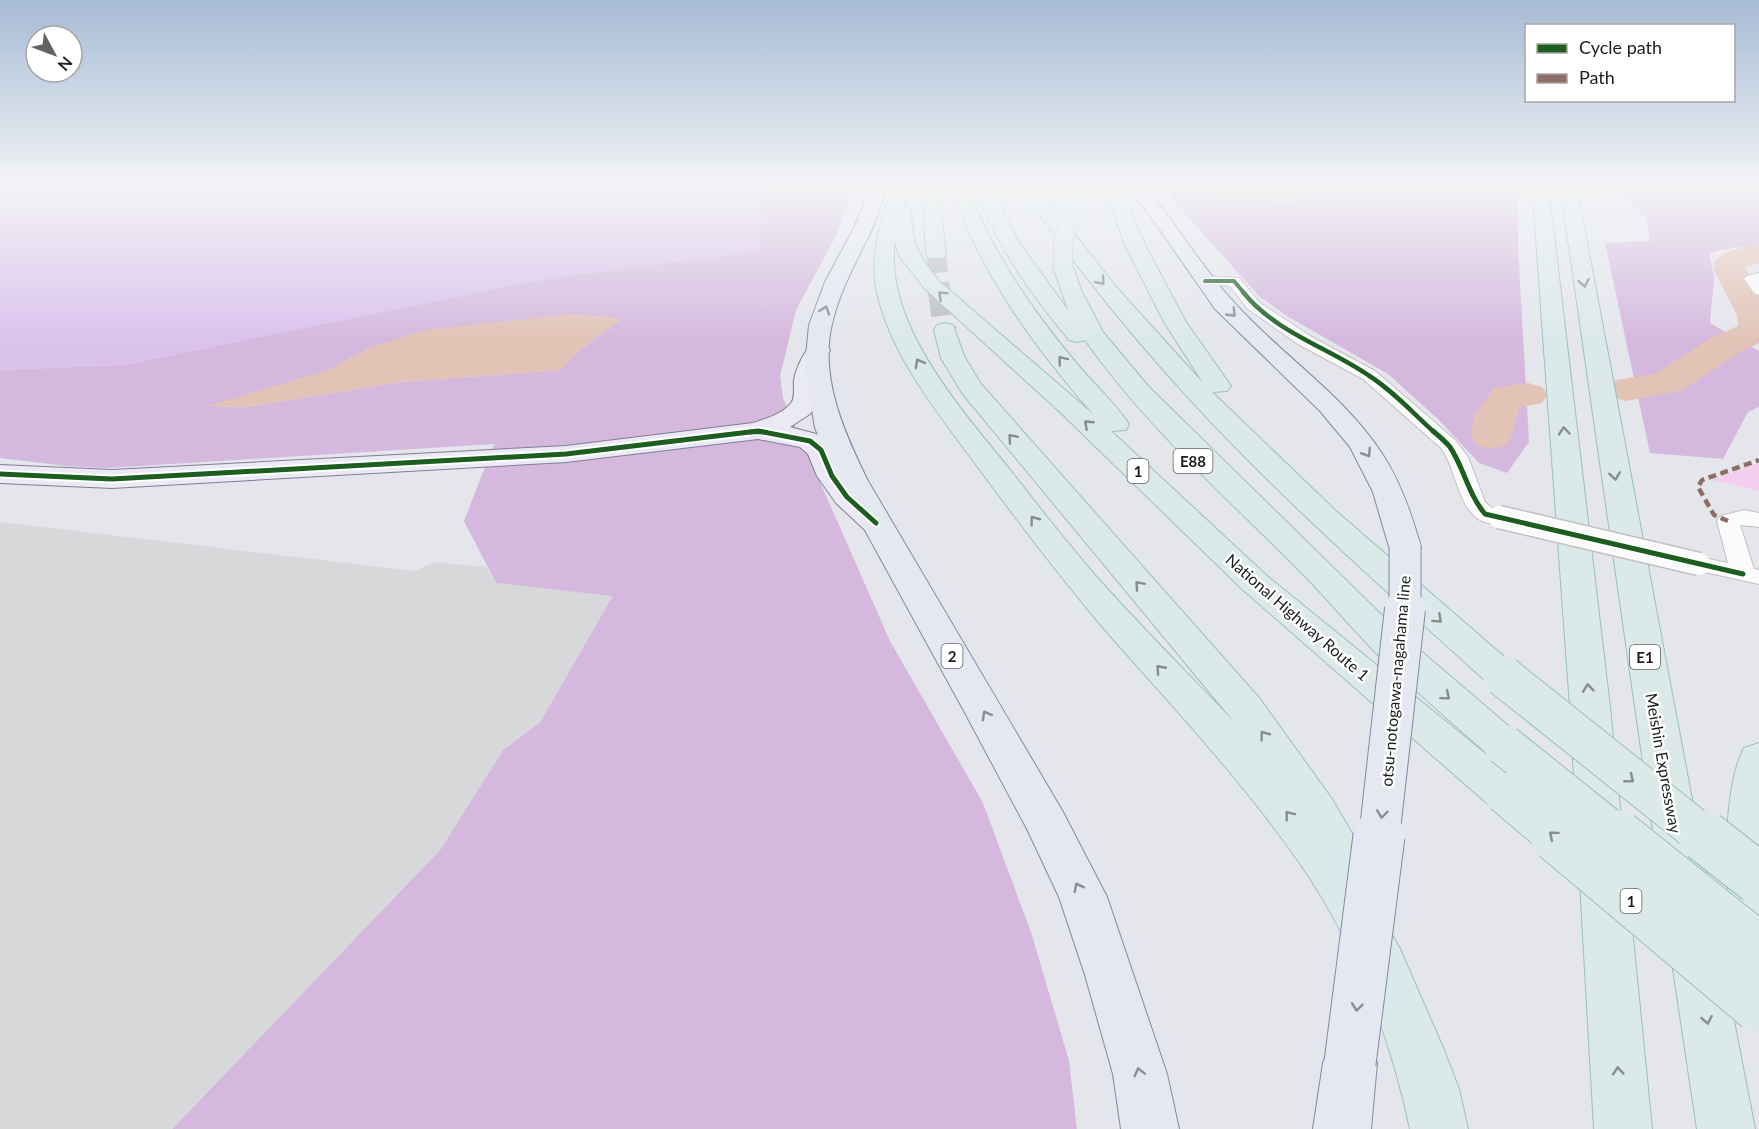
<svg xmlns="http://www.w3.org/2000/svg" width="1759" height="1129" font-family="Lato,sans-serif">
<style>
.grass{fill:#dac2ed}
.forest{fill:#d4b8de;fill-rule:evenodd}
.park{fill:#f3ceef}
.parking{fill:#d7d8da}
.water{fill:#e2c3b6}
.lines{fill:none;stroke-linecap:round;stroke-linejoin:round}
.river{fill:#e2c3b6;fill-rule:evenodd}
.highway-tunnel-far1{stroke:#bdbec3;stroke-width:19;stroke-dasharray:19 10;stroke-linecap:butt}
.highway-tunnel{stroke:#bdbec3;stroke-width:24;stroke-dasharray:24 12;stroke-linecap:butt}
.street-casing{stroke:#c0c0c3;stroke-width:2}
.secondary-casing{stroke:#817d97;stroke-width:2}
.primary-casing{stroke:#8289a2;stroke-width:2}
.highway-casing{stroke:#98c1ba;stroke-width:2}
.street{fill:#fbfbfc;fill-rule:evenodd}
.secondary{fill:#ebe9f4;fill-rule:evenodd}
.primary{fill:#e3e8f1;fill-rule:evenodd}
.highway{fill:#dce9e9;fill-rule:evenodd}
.street-bridge-casing{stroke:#c0c0c3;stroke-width:25;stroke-linecap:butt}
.primary-bridge-far2-casing{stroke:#8289a2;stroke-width:33;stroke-linecap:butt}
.primary-bridge-far1-casing{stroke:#8289a2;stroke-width:42;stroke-linecap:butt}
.primary-bridge-casing{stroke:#8289a2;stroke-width:53;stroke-linecap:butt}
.highway-bridge-far2-casing{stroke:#98c1ba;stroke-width:20;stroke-linecap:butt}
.highway-bridge-far1-casing{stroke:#98c1ba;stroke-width:42;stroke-linecap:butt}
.highway-bridge-casing{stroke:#98c1ba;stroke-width:53;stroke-linecap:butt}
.street-bridge{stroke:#fbfbfc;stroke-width:22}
.primary-bridge-far2{stroke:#e3e8f1;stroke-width:31}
.primary-bridge-far1{stroke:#e3e8f1;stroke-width:40}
.primary-bridge{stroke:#e3e8f1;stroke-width:51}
.highway-bridge-far2{stroke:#dce9e9;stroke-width:19}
.highway-bridge-far1{stroke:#dce9e9;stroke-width:40}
.highway-bridge{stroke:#dce9e9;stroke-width:51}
.quiet{stroke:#8d6e63;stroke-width:4.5;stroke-dasharray:8 4.5;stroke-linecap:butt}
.cycleway-far2-casing{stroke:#fff;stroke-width:6}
.cycleway-far1-casing{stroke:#fff;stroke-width:8}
.cycleway-casing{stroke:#fff;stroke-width:9}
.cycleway-far2{stroke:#1b5e20;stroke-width:4}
.cycleway-far1{stroke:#1b5e20;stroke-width:4.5}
.cycleway{stroke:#1b5e20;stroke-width:5}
.oneway{stroke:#868d8d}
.oneway2{stroke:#8a8d92}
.labels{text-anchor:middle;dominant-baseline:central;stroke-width:5;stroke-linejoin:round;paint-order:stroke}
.shield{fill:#fff;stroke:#616161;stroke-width:1.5}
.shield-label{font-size:15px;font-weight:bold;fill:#1d1d1d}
.street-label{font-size:16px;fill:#1d1d1d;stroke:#fff}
</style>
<rect width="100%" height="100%" fill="#e5e6ec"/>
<polygon class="grass" points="0,184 766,184 761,251 543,279 124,365 0,370"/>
<g class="forest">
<path d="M766,184H854L836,236L796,310L780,376L783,398L890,641L983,803L1032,935L1069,1061L1077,1129H172L440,850L503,750L540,722L612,597L496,583L464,521L494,444L107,468L66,466L0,458V370L124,365L543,279L760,251ZM571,314L621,319L581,349L559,370L400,382L246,407L210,406L329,370L369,348Z"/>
<polygon points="1326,184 1518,184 1518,246 1529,442 1507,473 1479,463 1438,419 1388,374 1287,316 1259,296 1169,196 1177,189 1214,196 1298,203"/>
<polygon points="1611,184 1759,184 1759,249 1736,247 1709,253 1714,277 1710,323 1759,351 1759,407 1748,412 1723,459 1650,453 1605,243 1650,241 1646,218"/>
</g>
<polygon class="park" points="1759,463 1759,491 1712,480"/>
<polygon class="parking" points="0,522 414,571 434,562 486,567 496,583 612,596 540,722 503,750 440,850 172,1129 0,1129"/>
<g class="water">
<polygon points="1172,184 1326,184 1298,203 1284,203 1214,196 1177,189"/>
<polygon points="571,314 621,319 581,349 560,370 400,382 246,407 207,406 329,370 369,348 425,330"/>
</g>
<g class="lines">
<g class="river">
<path d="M1759,245V263L1745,267L1759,293V343L1737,354L1681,391L1626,401L1612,397L1606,389L1612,381L1656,373L1711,338L1738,326L1737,315L1714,270V263C1723,249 1743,248 1759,245Z"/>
<path d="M1528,383L1542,387L1548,395L1542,403L1521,407C1513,420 1515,433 1507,445L1492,449L1477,445L1471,436L1474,416L1494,388Z"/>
</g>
<polyline class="highway-tunnel-far1" points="936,254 941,293"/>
<polyline class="highway-tunnel" points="940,292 945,330"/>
<defs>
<g id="street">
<polygon points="1759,273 1759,295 1754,293 1744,279 1747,276"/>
<path d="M1205,276L1239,278L1260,303L1310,336L1375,371L1455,440L1468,457L1485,502L1493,509L1507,512L1510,517L1507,522C1458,534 1461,475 1441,448L1363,379L1298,344L1248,309L1230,286L1200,284L1197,281Z"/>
<polygon points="1744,510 1759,513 1759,527 1740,525 1754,569 1759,570 1759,584 1691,569 1687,564 1691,559 1699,557 1728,563 1717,521 1720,516"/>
</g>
<path id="secondary" d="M818,343L826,345L830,350L819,377L818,403L810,414L790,427L820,435L831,444L846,475L858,491L892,523L887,530L876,532L865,530L836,503L817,476L808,454L800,447L758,439L566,462L112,488L0,483V465L112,470L566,446L753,423C765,419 783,414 791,403C796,397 793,387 794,380C796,368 803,355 810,345Z"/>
<g id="primary">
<path d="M872,184H888C883,198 879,213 873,227C858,259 840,289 832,324C819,378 845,434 868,481L1063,812L1107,897L1167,1074L1179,1129H1121L1113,1074L1085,975L1059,897L1027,829L964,711L838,481L815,428L805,366L809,325L825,282L855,226Z"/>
<path d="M1125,184H1142C1175,220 1198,263 1231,299C1279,354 1343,393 1383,455C1401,483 1412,515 1421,547L1416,554L1405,557L1394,554L1389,547L1373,492L1350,447L1320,411L1215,309L1151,217Z"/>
<polygon points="1350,1036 1369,1044 1377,1063 1371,1129 1313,1129 1323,1063 1331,1044"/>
</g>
<g id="highway">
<path d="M894,184H910L904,205L911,210C912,245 918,254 939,281L1093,414C1033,345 979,272 950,184H966C992,252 1031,309 1078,365C1094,384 1115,403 1129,424L1126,430L1111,431L1266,575L1519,781L1525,793L1519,805L1504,810L1489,805L1242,589L1060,412L925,289L899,256L895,241C883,324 963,411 1011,471C1038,506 1065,540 1094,574C1139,625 1188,673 1235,723L962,393L941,358L934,330L937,325L945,323L953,325L965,358L981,384L1260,699L1332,799L1367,859L1357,873L1400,949L1444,1050L1459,1089L1468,1129H1410C1390,1035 1354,941 1299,862C1241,779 1172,706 1105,630C1059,576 1016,519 974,462C936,410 889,353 876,288C870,251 882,218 894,184Z"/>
<polygon points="922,184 938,184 946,254 943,258 929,258 926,254"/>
<path d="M974,184H990L1020,244L1068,310L1053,267L1056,263H1070L1073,267L1081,290L1103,332L1148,386L1401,634L1518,734L1524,745L1518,756L1504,760L1490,756C1451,722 1412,688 1375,652C1346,622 1319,589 1288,559C1218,490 1142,421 1085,340L1077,342L1069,340C1029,292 995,243 974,184Z"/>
<path d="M1018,184H1035L1118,289L1203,383L1164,322L1125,245L1103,184H1119L1145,245L1186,322L1231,386L1227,391L1212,392L1336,511L1516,667L1522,676L1516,685L1503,689L1490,685C1412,614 1332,544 1257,469C1169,382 1088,286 1018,184Z"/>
<polygon points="1071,184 1087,184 1079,212 1067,212 1064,208"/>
<polygon points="1532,184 1548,184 1610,707 1652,1129 1594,1129 1570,707"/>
<polygon points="1560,184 1576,184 1710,895 1703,909 1686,915 1669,909 1662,895"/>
<path d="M1759,743V966L1742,960C1721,916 1721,790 1744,748Z"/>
<polygon points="1695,927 1713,933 1720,949 1755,1129 1697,1129 1670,949 1677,933"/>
</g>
</defs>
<use href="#street" class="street-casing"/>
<use href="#secondary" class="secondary-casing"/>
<use href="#primary" class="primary-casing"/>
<use href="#highway" class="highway-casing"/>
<use href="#street" class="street"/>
<use href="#secondary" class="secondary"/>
<use href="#primary" class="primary"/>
<use href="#highway" class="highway"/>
<defs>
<polyline id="street-bridge" points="1499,517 1699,564"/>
<polyline id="primary-bridge-far2" points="1405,610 1405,547"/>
<polyline id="primary-bridge-far1" points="1379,838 1405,609"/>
<polyline id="primary-bridge" points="1350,1063 1379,836"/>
<polyline id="highway-bridge-far2" points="1063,267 1063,241 1073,208"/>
<g id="highway-bridge-far1">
<polyline points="1503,676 1706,838"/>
<polyline points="1504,745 1620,838"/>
<polyline points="1504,793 1557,838"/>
</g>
<g id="highway-bridge">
<polyline points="1556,836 1759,1007"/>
<polyline points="1618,836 1759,949"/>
<polyline points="1704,836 1759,879"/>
</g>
</defs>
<use href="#street-bridge" class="street-bridge-casing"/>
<use href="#primary-bridge-far2" class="primary-bridge-far2-casing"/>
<use href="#primary-bridge-far1" class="primary-bridge-far1-casing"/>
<use href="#primary-bridge" class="primary-bridge-casing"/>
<use href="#highway-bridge-far2" class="highway-bridge-far2-casing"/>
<use href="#highway-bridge-far1" class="highway-bridge-far1-casing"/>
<use href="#highway-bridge" class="highway-bridge-casing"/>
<use href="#street-bridge" class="street-bridge"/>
<use href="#primary-bridge-far2" class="primary-bridge-far2"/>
<use href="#primary-bridge-far1" class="primary-bridge-far1"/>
<use href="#primary-bridge" class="primary-bridge"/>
<use href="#highway-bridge-far2" class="highway-bridge-far2"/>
<use href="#highway-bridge-far1" class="highway-bridge-far1"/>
<use href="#highway-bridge" class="highway-bridge"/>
<polyline class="quiet" points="1728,521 1714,515 1698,487 1702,480 1759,460"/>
<defs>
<polyline id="cycleway-far2" points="1205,281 1234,281 1244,293"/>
<g id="cycleway-far1">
<path d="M1243,292C1275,332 1327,347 1368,375C1392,390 1413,413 1434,432"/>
<polyline points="749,432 766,432"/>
</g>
<g id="cycleway">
<path d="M1433,431C1439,436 1445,441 1450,447C1464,468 1468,494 1485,514L1743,574"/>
<polyline points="0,474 112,479 566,454 758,431 810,441 821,450 832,476 847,497 876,523"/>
</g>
</defs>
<use href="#cycleway-far2" class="cycleway-far2-casing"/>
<use href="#cycleway-far1" class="cycleway-far1-casing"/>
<use href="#cycleway" class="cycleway-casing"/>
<use href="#cycleway-far2" class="cycleway-far2"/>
<use href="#cycleway-far1" class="cycleway-far1"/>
<use href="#cycleway" class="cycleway"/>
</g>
<defs><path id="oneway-chevron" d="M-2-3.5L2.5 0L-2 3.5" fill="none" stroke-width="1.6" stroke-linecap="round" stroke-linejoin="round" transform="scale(1.5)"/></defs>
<g class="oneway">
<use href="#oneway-chevron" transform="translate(1101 281) rotate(50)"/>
<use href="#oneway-chevron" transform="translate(1584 283) rotate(80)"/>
<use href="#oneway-chevron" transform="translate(942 295) rotate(-137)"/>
<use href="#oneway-chevron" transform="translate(1062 360) rotate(-128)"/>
<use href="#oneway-chevron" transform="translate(919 363) rotate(-119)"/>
<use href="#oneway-chevron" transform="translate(1088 424) rotate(-137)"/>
<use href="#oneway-chevron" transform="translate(1564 431) rotate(-95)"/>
<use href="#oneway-chevron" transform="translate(1012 438) rotate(-131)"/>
<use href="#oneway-chevron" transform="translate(1615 476) rotate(81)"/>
<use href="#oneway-chevron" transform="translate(1034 520) rotate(-127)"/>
<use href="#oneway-chevron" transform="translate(1139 585) rotate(-131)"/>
<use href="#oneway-chevron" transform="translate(1438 619) rotate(42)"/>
<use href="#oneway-chevron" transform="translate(1160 669) rotate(-132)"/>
<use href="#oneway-chevron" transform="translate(1588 688) rotate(-96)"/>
<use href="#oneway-chevron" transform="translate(1446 696) rotate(40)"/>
<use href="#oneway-chevron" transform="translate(1264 735) rotate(-127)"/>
<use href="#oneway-chevron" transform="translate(1630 779) rotate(39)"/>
<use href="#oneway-chevron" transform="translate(1289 815) rotate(-128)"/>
<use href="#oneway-chevron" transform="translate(1553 835) rotate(-140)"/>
<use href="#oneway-chevron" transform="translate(1707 1020) rotate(80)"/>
<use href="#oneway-chevron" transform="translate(1618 1071) rotate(-94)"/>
</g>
<g class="oneway2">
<use href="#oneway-chevron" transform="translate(825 310) rotate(-72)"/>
<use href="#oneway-chevron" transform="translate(1232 313) rotate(46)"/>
<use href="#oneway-chevron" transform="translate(1367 453) rotate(58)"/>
<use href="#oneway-chevron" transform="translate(986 715) rotate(-119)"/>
<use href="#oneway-chevron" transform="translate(1382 814) rotate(97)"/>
<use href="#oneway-chevron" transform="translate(1078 887) rotate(-117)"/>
<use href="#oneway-chevron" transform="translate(1357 1007) rotate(97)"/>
<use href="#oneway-chevron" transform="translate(1139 1072) rotate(-104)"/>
</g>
<linearGradient id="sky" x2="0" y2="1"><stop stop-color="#a5bad4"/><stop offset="0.54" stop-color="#f3f4f6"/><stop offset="1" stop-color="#f3f4f6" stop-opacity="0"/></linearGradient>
<rect width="1759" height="342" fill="url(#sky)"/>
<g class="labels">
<g class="shield">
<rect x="1173.5" y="449" width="39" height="24" rx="4.5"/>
<rect x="1127.5" y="459" width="21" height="24" rx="4.5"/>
<rect x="941.5" y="644" width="21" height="24" rx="4.5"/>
<rect x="1630" y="645" width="30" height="24" rx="4.5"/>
<rect x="1620.5" y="889" width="21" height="24" rx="4.5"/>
</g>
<g class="shield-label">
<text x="1193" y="461">E88</text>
<text x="1138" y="471">1</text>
<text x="952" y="656">2</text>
<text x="1645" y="657">E1</text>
<text x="1631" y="901">1</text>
</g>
<g class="street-label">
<text transform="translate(1298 617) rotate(41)">National Highway Route 1</text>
<text transform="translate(1395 681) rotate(-85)">otsu-notogawa-nagahama line</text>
<text transform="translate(1664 763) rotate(80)">Meishin Expressway</text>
</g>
</g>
<rect x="1525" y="24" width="210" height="78" fill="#ffffff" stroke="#a5a5a5" stroke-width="1.5"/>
<rect x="1537" y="44" width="30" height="9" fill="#1b5e20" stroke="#a5a5a5" stroke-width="1.5"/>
<text x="1579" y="54" font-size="18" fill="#1d1d1d">Cycle path</text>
<rect x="1537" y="74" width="30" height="9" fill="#8d6e63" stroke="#a5a5a5" stroke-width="1.5"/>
<text x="1579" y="84" font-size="18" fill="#1d1d1d">Path</text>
<g transform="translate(54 54) rotate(131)"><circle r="28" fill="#ffffff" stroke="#a5a5a5" stroke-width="1.5"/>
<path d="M0-4.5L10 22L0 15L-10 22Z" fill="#636365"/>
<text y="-9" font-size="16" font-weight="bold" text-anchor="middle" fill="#1d1d1d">N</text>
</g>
</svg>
